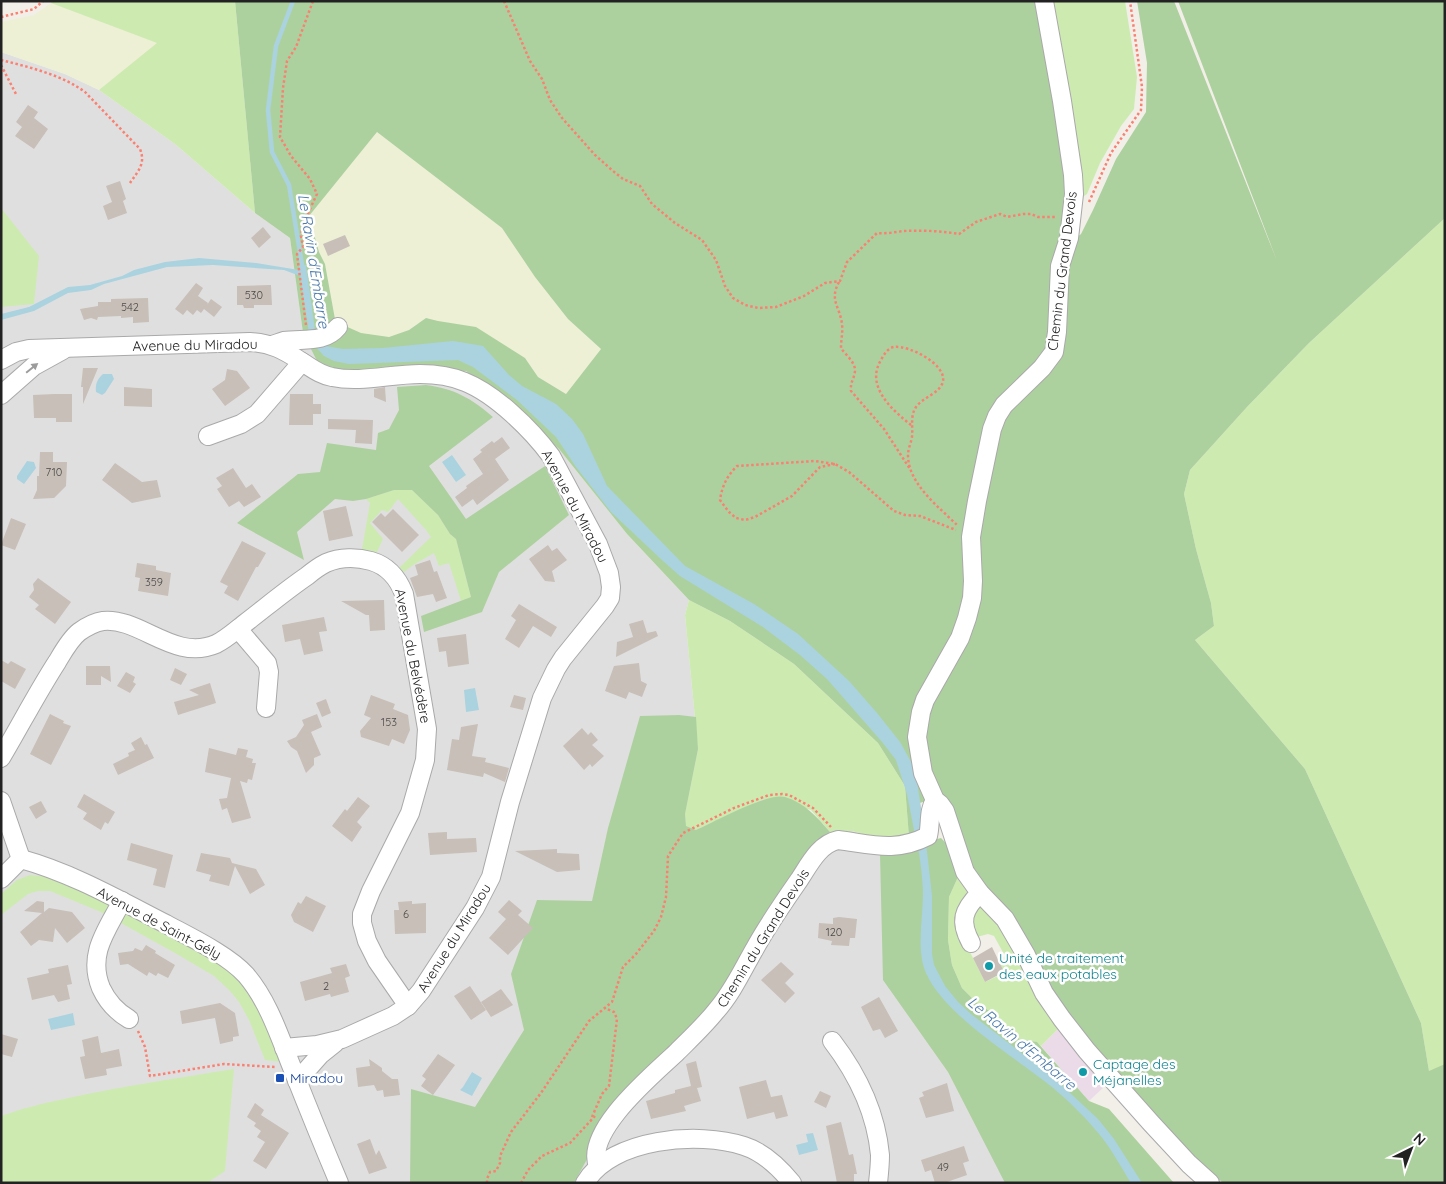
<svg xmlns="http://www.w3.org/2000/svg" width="1446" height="1184" font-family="Quicksand,sans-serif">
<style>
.residential{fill:#e0dfdf}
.industrial{fill:#ebdbe8}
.farmland{fill:#eef0d5}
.grass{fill:#cdebb0}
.forest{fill:#add19e;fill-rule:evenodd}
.water{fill:#aad3df}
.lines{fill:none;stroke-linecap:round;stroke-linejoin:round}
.stream{stroke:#aad3df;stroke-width:4.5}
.building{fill:#c7bfb8}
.minor-casing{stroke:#a9a9a9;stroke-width:20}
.path{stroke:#fa8072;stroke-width:2.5;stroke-dasharray:2.5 2.5;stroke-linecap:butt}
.minor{stroke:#fff;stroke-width:18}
.oneway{fill:#9c9c9c}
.culture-dot{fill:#0f9aa8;stroke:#fff;stroke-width:2}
.transit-dot{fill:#1a4fb4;stroke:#fff;stroke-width:2}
.labels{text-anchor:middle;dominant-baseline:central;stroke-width:5;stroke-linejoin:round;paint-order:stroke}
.number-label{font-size:11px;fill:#4b4948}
.street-label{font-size:14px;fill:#222;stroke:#fff}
.culture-label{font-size:14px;fill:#0d838f;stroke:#fff;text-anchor:start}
.transit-label{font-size:14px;fill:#164399;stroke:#fff;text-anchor:start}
.water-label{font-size:15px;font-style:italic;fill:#4a7aab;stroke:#fff}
</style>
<rect width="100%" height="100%" fill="#f2efe9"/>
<polygon class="residential" points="1,52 65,74 99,90 175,144 255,213 290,238 303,333 373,371 466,371 502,399 559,449 627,534 689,600 685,615 698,749 830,832 852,831 884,840 1054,1183 1,1183"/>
<polygon class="industrial" points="1058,1029 1106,1085 1089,1101 1041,1046"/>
<g class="farmland">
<polygon points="51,3 158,43 99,90 65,74 1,52 1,22 34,15"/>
<polygon points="377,132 502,228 535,277 568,319 601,349 566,394 538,377 525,358 438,321 426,318 409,330 389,337 361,334 343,325 335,319 325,264 319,252 309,216"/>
</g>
<g class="grass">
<polygon points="52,1 235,1 255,213 175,144 99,90 157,43 51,3"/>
<polygon points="1050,1 1125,1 1137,77 1134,109 1121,126 1100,163 1087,194 1081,198"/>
<polygon points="1,208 39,256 34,304 1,307"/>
<polygon points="1445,218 1445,1072 1429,1071 1421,1023 1305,769 1195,640 1214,626 1211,603 1196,549 1184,494 1190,470 1247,407 1309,343"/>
<polygon points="394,490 412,490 438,515 450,534 456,539 471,597 461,601 449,563 439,566 434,553 413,565 404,572 399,568 431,537 426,530 398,499 388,512 382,510 370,523 383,539 377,552 362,549 370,503 366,499"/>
<polygon points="689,600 730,621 794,664 878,743 905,786 909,837 884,840 852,831 830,832 811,810 764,799 696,830 686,826 685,814 698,749 685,615"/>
<polygon points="30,875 50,877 71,884 213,955 255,995 283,1062 265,1060 249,1020 239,1002 230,991 214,976 175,953 101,912 50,891 38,891 28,894 1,915 1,894 17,880"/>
<polygon points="958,877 968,890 969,894 961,934 985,982 1004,973 998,960 1005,956 994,936 988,934 977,937 968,927 979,905 999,920 1058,1029 1041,1046 1036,1042 1020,1039 1006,1029 993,1013 978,1004 962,988 952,965 948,940 949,897"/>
<path d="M234,1069L225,1171L207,1183H1V1116C23,1108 45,1103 68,1098C123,1086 178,1078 234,1069Z"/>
</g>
<g class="forest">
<path d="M235,1H1041L1075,239L1081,234L1093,210L1116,159L1146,112L1147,63L1137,1H1174L1277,261L1178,1H1445V218L1309,343L1247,407L1190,470L1184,494L1196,549L1211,603L1214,626L1195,640L1305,769L1421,1023L1429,1071L1445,1064V1183H1223L1181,1145L1067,1019L976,879L951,804L941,797L916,804L918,836L909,837L905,786L878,743L794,664L730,621L689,600L627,534L559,449L502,399L466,371H373L321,369L303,333L290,238L255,213ZM377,132L502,228L535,277L568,319L601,349L566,394L538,377L525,358L476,327L438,321L426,318L409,330L389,337L361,333L343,325L335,319L325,264L319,252L309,216Z"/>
<path d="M426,385C455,389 471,398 493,417L429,466L466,519L545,466L569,515L499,572L482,612L424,632L421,616L471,597L456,539L450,534L438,515L412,490H394L366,499L353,501L335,499L297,532L304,560L237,523L298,474L320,472L327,443L376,450L378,433L389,429L399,410L397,387Z"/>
<path d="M679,715L696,717L698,749L685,814L686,826L696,830C714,822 768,792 785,797C805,803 817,817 830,832L810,853L727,987L591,1152L574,1183H410L411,1089L475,1107L524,1030L511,974L537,900L592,901L608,828L640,716Z"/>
<polygon points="941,838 948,845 958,877 949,897 948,940 952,965 962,988 978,1004 993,1013 1006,1029 1020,1039 1037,1042 1089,1101 1109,1109 1174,1183 1005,1183 948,1072 883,980 880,855"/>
</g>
<g class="water">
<polygon points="199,258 256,263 299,270 299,266 306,265 315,330 317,337 325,346 343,349 383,348 453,341 483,346 509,375 522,386 556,404 572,419 583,434 607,486 685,566 754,604 798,634 849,681 877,713 900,742 915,769 925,833 915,835 907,794 896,760 883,743 827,679 800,655 763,627 680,576 662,560 611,512 576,467 556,437 517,400 473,367 458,360 349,364 334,361 324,356 315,346 309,333 300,276 284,270 213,265 167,267 104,284 91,290 68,293 34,311 1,320 1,314 29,307 68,287 90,285 122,276 134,270 165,262"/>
<path d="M103,374H112L114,379L105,393L102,395L96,392C95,385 97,379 103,374Z"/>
<polygon points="452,455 466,475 456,482 442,462"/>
<polygon points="27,461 34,462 36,468 24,484 17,479 17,476"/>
<polygon points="475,688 479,710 466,712 464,690"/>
<path d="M926,843L932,896V954L934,965L945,986L958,1002L971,1014L1055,1079L1098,1119L1114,1139L1142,1183H1131C1121,1167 1112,1150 1100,1135C1086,1118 1069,1101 1052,1087C1015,1057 945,1016 926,973C916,950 923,919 923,894C923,878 920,861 918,845Z"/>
<polygon points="73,1013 75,1025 51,1030 48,1019"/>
<polygon points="472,1072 482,1078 472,1096 460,1090 463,1087"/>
<polygon points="813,1133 818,1150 799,1155 796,1145 808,1142 806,1134"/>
</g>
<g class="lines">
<polyline class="stream" points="293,1 276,46 268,110 272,152 289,185 303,271"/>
</g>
<g class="building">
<polygon points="28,105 38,112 34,118 48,129 34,149 15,136 22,127 16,122"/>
<polygon points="120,181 126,199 123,201 127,213 108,220 103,206 112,202 106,186"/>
<polygon points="263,227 271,237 259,248 251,238"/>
<polygon points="345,235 350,246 328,256 323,244"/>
<polygon points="196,283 203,288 198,296 208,303 207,305 211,299 222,307 214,317 204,309 201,313 197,310 193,315 187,310 183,315 175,309"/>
<polygon points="271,285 272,305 254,305 254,308 244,308 243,305 237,305 237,286"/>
<polygon points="148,298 149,322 133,323 133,317 121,318 121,316 98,317 97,320 91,318 84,320 80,309 98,306 98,302 111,302 111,299"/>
<polygon points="83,368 98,368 83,404 83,387 81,387"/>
<polygon points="227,369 237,371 250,388 225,406 212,389 225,380"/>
<polygon points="124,387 152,389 152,407 124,406"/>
<polygon points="385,387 386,402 374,397 374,389"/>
<polygon points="54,394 72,394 72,422 56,422 56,418 34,418 33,395"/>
<polygon points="290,394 313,394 313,404 321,404 321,414 313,414 313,425 289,425"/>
<polygon points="328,419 373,420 372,444 355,443 356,430 328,429"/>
<polygon points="502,437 510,448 495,459 509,480 477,505 473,499 462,507 455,497 467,488 466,486 483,474 473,459 482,452 480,450 492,441 494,443"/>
<polygon points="40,452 53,452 53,462 67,462 66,486 54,498 33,499 37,490 37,476 39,476"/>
<polygon points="115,463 142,482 157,480 161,497 132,503 102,480"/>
<polygon points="233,468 246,488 252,484 261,497 244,507 239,501 229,507 217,489 222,486 216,478"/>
<polygon points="346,506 353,536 329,541 323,511"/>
<polygon points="393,509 419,535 402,552 372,522 381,513 385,517"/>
<polygon points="11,518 26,524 15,550 1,545"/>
<polygon points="242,541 266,553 258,567 256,567 238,601 224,593 228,586 220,582"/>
<polygon points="548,545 552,551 557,548 567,560 552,571 555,582 545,581 529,559"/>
<polygon points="430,560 434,572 437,571 447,598 436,602 433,594 417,597 410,578 418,575 415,565"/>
<polygon points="137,563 156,566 156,570 171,573 168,596 138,591 140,578 135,577"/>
<polygon points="38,578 71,602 55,624 35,609 39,605 29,597 34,590 33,584"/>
<polygon points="384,600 385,630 370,631 369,615 366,615 341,601"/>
<polygon points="519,604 557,627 551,637 533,626 519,648 505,639 516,620 511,616"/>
<polygon points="324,617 327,631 319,632 323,651 304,655 300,639 285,642 282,625"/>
<polygon points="643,620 647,633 656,631 658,636 616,657 617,642 633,637 629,624"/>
<polygon points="466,634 469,664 448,667 446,651 439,652 437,638"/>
<polygon points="1,660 8,664 11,661 26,669 15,689 1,681"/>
<polygon points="639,663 641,681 647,684 642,697 629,692 626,699 605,691 614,666"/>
<polygon points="84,666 110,666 111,682 101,676 101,685 86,685 86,666"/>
<polygon points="175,668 187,674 181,685 170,680"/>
<polygon points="126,672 135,677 133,682 136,684 130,693 117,686"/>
<polygon points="210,683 216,703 178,715 174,702 199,695 189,690"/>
<polygon points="371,695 395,704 393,709 408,715 410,730 404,744 392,739 389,746 361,737 360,731 371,718 364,715"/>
<polygon points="514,695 526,698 523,710 510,707"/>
<polygon points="326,699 331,713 322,717 316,703"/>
<polygon points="50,714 64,721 63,723 71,726 51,765 30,754"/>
<polygon points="317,714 322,727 311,732 321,755 314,758 314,765 306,773 297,751 291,747 287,741 296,737 304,725 302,720"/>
<polygon points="478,724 472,756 486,758 485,762 509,768 505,782 484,773 483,777 447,770 452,739 459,740 461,727"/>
<polygon points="582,728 588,735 591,732 598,740 592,745 604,756 592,767 590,764 584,770 563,746"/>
<polygon points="141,737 145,745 147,744 154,758 118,775 113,764 129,756 128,753 135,750 131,743"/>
<polygon points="209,748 236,755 238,748 248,750 246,757 253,759 252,763 256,763 252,780 248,779 247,783 240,781 251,818 232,823 227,808 222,810 219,799 227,798 231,778 205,772"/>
<polygon points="84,794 115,812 108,824 105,822 101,830 83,819 87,813 77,807"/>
<polygon points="358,797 370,806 357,822 362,827 352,842 332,826 345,809 347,811"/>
<polygon points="41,801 47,812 36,819 29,807"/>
<polygon points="447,832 447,839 476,838 477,852 430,855 428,833"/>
<polygon points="131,843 173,855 165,888 153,885 157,869 127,860"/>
<polygon points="557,849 557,853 579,854 580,870 557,872 515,851"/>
<polygon points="201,853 230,858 232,863 256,869 265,885 250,894 235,866 229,886 209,881 211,875 196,871"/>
<polygon points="306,896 326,906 313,932 294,922 291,915 298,902 301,904"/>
<polygon points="509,900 522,911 518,915 533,928 508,955 489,938 506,919 498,912"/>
<polygon points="37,901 44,902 44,912 49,908 72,912 85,928 67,943 55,928 53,942 39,940 31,946 20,932 42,913 24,911"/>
<polygon points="412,901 412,904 426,903 426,933 395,934 394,910 399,910 398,902"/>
<polygon points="839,917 857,919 855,938 850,938 849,946 831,945 832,941 818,938 819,923 833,924 833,918"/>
<polygon points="146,945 156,951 155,953 175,965 168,978 158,973 156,976 149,972 147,976 128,964 120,965 118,953 133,951 135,948 142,951"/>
<polygon points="992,947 1004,972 985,982 973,958"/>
<polygon points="781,962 794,974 785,983 795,993 785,1003 761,980"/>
<polygon points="346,964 350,976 345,978 349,992 331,997 330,994 305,1001 300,982 332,973 330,968"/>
<polygon points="68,965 72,984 67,985 70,999 58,1002 54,995 32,1000 27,978 49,973 48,969"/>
<polygon points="470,986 486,1010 471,1020 454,996"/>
<polygon points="501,989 513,1005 491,1017 481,1002"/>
<polygon points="879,997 898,1031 885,1038 880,1029 873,1031 861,1007"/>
<polygon points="220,1003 235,1013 239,1036 233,1037 233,1041 220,1044 215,1018 182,1024 180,1011"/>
<polygon points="1,1034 18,1039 12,1057 1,1054"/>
<polygon points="98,1036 101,1053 119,1049 122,1066 106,1069 107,1075 85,1079 80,1057 85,1056 82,1040"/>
<polygon points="438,1054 455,1065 433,1095 421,1086 426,1079 422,1076"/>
<polygon points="369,1059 382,1068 382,1071 392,1079 398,1079 400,1095 384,1097 383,1090 377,1091 374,1085 358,1087 356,1068 370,1066"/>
<polygon points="696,1061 702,1087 697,1088 701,1101 684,1106 686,1111 651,1119 646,1101 675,1093 675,1090 691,1086 686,1064"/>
<polygon points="766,1080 771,1097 782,1095 788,1116 776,1119 774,1112 747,1119 739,1087"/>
<polygon points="947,1083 954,1111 926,1118 919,1098 924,1096 922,1092"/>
<polygon points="820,1091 831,1096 826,1108 814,1102"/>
<polygon points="255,1103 264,1110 261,1115 289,1133 266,1169 253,1161 265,1142 257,1137 261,1131 254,1126 256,1123 247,1117"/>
<polygon points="841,1122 849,1155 853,1154 857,1174 854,1174 854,1183 837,1183 826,1126"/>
<polygon points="370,1139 376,1155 379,1150 387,1168 369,1174 357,1144"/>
<polygon points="964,1146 969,1161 963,1163 967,1175 944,1183 935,1183 931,1170 925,1172 921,1160"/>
</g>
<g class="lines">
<defs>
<g id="minor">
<polyline points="1044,1 1062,101 1073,175 1074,194 1069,238 1060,266 1057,332 1054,352 1042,368 1004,405 997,416 992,429 977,501 971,537 973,581 972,598 967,618 960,638 925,700 921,712 917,737 923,773 935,800 940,804 945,811 965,872 980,893 1005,919 1026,955 1044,993 1062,1019 1087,1051 1151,1123 1189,1164 1210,1183"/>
<path d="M272,345C276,344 280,342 284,341C303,338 324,344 338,327"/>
<path d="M1,360L16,352L29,349L250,342C271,343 284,350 302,362C312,368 320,375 332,377C361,383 390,374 420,374C435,374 451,376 465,382C495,394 531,429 551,456L598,544L609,573L611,587L610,598L605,606L563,658L556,669L542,698L510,802L491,877L475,908L421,991L408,1006L393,1016L342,1039L317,1045L284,1048"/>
<polyline points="1,395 34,366 63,350"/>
<polyline points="208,436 241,424 257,414 302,362"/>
<polyline points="238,629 267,663 269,672 266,708"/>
<path d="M1,758C20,726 37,693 57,662C63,652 70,639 79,632C86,627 96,622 103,621C140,617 174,662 216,644C226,639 235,631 244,624C265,608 285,591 307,576C313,571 320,566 326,563C340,557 357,557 371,561C388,566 398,578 404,594L427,729L425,760L410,813L371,891L362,914V923L367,941L377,961L408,1006"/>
<polyline points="1,801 21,859"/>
<path d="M1,879L21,859C72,873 119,900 166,924C190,937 228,955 246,975C269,1002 280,1038 293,1070C308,1108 323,1145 339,1183"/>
<path d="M122,901C107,930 87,954 101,988C107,1001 117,1012 129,1019"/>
<path d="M971,943C959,921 963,910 980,893"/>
<path d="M832,1041C858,1075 876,1112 880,1155C880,1164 879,1174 878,1183"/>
<polyline points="297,1081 320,1055 335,1043"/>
<path d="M598,1166C584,1131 654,1074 677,1052C690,1039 704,1026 716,1011C732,993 742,971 754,950C767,926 783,903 799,880C809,865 819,844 838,840C871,844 895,853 928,836C931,824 928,811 935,800"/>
<path d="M585,1183C611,1138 699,1131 744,1146C763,1152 779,1167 792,1183"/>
</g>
</defs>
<use href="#minor" class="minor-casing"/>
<g class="path">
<path d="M504,1L530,61L542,79L550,100L562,118L595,155L613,171L623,179L640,186L652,204L675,223L702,240L716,260L725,286L733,298L745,305L758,308L776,307L804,296L825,283L840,281L847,262L877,233C886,234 895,232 904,231C922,230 941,231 959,234L976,222L1000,214L1007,217L1023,214H1031L1038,217H1056"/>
<polyline points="1,17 34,9 43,1"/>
<path d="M1,60C29,67 62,75 85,92L140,149C146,164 138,171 130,183"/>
<polyline points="1,65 17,96"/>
<polyline points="1089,202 1111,153 1141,110 1142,87 1130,1"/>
<path d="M839,282C829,300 840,307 842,324C843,332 841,340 841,348C845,354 855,362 855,370C855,378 850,381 851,391L884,429L910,469"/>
<polyline points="306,325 297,254 303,247 301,236 303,224 317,194 310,179 291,156 280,137 283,88 287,61 296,47 313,1"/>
<path d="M911,425C892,410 865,386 881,360C884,354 888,348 894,347C909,345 946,364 943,381C941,393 923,397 916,407C910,416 913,426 912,437C911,443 908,449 908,455C908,484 939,507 957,525"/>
<path d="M835,464L820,467L792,496L755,517L745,520L736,518L729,512L720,500C722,486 727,476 737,466L815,461L835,464L849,472L894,511L905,515L920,516L956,530"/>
<polyline points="138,1031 145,1047 150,1076 224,1064 275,1067"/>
<polyline points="592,1117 602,1094 609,1086 617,1019 614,1012 605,1008"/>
<polyline points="487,1183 487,1179 490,1172 496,1171 500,1163 500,1156 511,1132 541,1093 589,1021 612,1002 623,967 636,954 654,931 661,917 666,897 668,856 683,833 734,808 769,795 782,794 789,795 813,808 831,827"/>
<polyline points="521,1183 528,1170 542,1156 570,1143 595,1116"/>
</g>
<use href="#minor" class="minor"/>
</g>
<defs><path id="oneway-solid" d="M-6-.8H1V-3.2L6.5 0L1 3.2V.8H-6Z" transform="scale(1.25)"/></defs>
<use class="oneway" href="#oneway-solid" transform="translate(32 368) rotate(-39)"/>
<g class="culture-dot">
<circle cx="989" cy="966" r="5"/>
<circle cx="1083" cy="1072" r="5"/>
</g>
<rect class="transit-dot" x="275" y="1073" width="10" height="10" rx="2.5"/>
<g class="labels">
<g class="number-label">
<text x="254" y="295">530</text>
<text x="130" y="307">542</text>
<text x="54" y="472">710</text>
<text x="154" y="582">359</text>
<text x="389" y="722">153</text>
<text x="406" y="914">6</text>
<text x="834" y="932">120</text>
<text x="326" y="986">2</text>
<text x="943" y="1167">49</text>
</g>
<g class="street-label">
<text transform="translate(1062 271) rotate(-83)">Chemin du Grand Devois</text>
<text transform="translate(195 345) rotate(-1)">Avenue du Miradou</text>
<text transform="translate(575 506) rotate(62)">Avenue du Miradou</text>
<text transform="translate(413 656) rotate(79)">Avenue du Belvédère</text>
<text transform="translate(159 923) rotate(28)">Avenue de Saint-Gély</text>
<text transform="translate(454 938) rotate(-58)">Avenue du Miradou</text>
<text transform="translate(763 938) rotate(-58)">Chemin du Grand Devois</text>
</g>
<g class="culture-label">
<text x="999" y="958">Unité de traitement<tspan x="999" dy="16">des eaux potables</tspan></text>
<text x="1093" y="1064">Captage des<tspan x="1093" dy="16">Méjanelles</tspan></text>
</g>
<g class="transit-label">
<text x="290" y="1078">Miradou</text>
</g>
<g class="water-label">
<text transform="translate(314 261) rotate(81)">Le Ravin d'Embarre</text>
<text transform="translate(1022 1043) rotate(40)">Le Ravin d'Embarre</text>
</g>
</g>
<rect width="1446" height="1184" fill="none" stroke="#222222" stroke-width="5"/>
<g transform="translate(1411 1149) rotate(42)" stroke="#ffffff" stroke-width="4" paint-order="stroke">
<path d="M0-4L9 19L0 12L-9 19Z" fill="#222222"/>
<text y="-8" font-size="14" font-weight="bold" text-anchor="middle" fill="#222222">N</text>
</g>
</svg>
